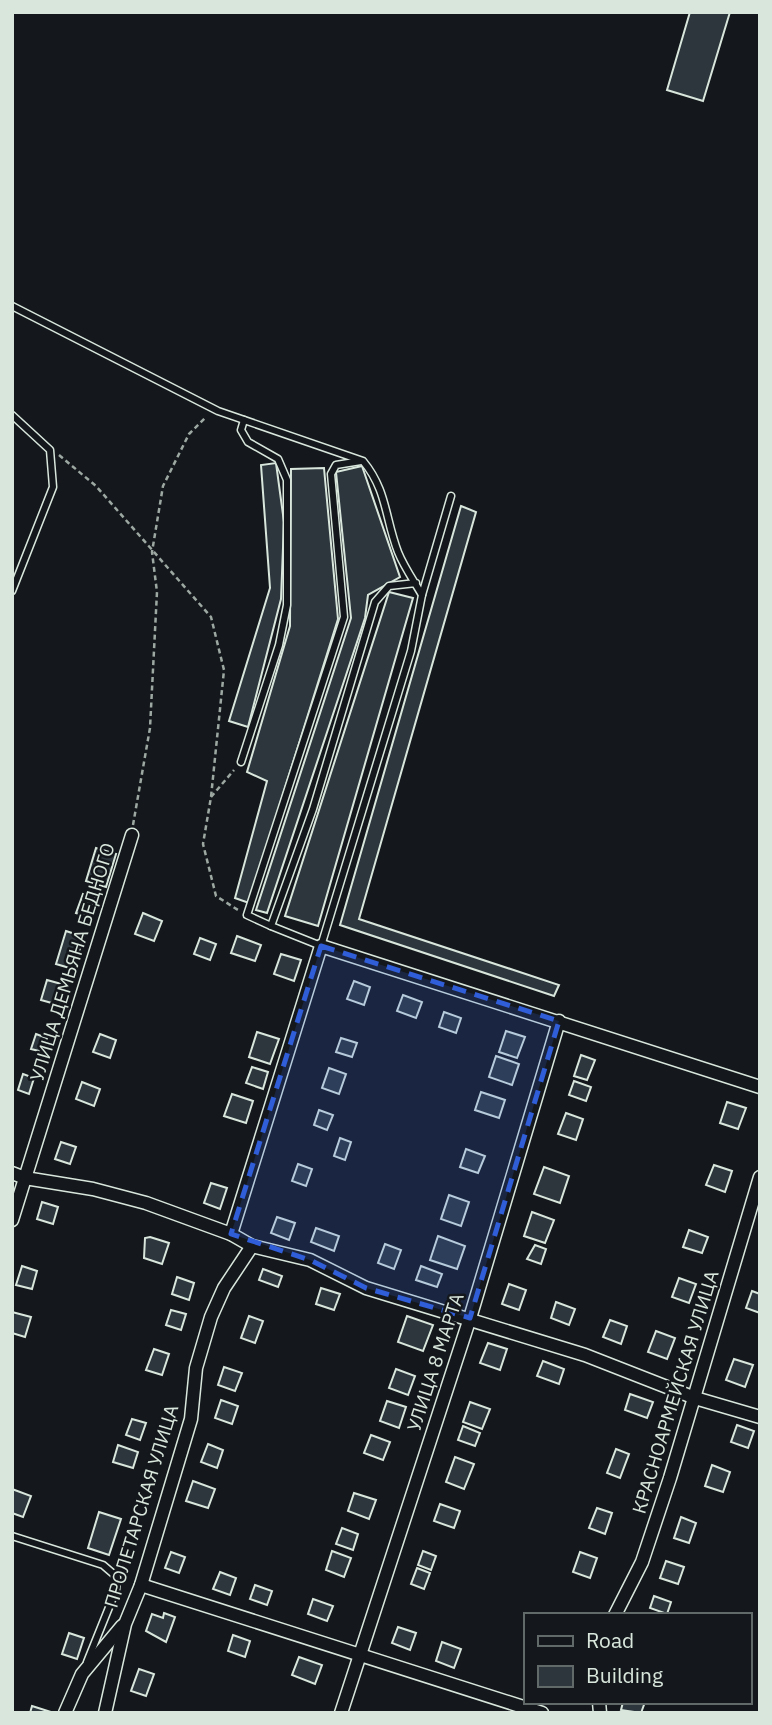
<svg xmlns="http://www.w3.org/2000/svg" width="772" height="1725" font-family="'IBM Plex Sans',sans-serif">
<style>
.building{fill:#2c363c;stroke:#d8e6dc;stroke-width:2}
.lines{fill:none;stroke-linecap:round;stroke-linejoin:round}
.lane-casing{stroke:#d8e6dc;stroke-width:9}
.street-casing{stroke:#d8e6dc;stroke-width:15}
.path{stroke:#9da8a2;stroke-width:2.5;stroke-dasharray:5 3.5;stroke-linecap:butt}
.lane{stroke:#14181c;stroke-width:6}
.street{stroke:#14181c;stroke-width:12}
.marked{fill:#305dd8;fill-opacity:0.2;stroke:#305dd8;stroke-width:5;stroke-dasharray:14 9;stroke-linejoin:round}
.labels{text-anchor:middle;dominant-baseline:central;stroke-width:5;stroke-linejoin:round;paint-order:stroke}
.street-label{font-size:19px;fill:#d8e6dc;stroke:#14181c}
</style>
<rect width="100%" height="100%" fill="#14181c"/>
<g class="building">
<polygon points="690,12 730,12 703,101 667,90"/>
<polygon points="276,463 284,522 281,599 248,727 229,721 270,588 261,465"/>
<polygon points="362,466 400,577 368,595 365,618 267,913 256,910 351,618 336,472"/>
<polygon points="324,468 338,619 249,903 235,898 267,781 247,772 290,626 291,469"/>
<polygon points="461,506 476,512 359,919 559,985 554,996 340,925"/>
<polygon points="389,592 413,598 318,926 285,916"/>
<polygon points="96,848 116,854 106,887 86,881"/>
<polygon points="83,894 95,897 89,917 76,913"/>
<polygon points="143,913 162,921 154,941 135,934"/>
<polygon points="66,931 84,937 73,969 56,964"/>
<polygon points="237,936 261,945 255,961 231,953"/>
<polygon points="200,938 216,944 210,960 194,954"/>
<polygon points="281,954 301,960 294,981 274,974"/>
<polygon points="47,980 65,985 59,1005 41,1000"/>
<polygon points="354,981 370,987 364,1005 347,999"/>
<polygon points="403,995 422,1002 416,1018 397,1011"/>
<polygon points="444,1012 461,1018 456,1033 439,1027"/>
<polygon points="506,1031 525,1037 517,1058 499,1052"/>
<polygon points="257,1032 279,1039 270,1064 249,1057"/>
<polygon points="36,1034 47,1038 43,1052 31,1049"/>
<polygon points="100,1034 116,1040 110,1058 93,1052"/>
<polygon points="341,1038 357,1043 352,1057 336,1052"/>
<polygon points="581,1055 595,1060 587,1080 574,1076"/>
<polygon points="496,1056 519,1064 512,1085 489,1077"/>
<polygon points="252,1067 268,1072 263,1089 246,1083"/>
<polygon points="329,1068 346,1074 339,1094 322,1088"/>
<polygon points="23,1074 34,1078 29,1094 18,1090"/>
<polygon points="574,1081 591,1087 586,1101 569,1095"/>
<polygon points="82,1082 100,1089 94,1106 76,1099"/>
<polygon points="481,1092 505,1100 499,1118 475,1110"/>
<polygon points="232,1094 253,1101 246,1123 224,1116"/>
<polygon points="727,1102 746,1108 738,1129 720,1123"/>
<polygon points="319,1110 333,1115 327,1130 314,1125"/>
<polygon points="566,1113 583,1119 576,1140 558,1134"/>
<polygon points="340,1138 351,1142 345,1160 334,1156"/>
<polygon points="61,1142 76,1147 70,1164 55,1159"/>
<polygon points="466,1149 485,1156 478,1173 460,1167"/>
<polygon points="298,1164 312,1169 306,1186 292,1181"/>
<polygon points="714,1165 732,1171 725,1192 706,1185"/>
<polygon points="544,1167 569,1176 560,1203 534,1194"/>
<polygon points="211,1183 227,1188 220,1209 204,1203"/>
<polygon points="449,1195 469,1202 461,1226 441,1219"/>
<polygon points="42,1202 58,1207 53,1224 37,1219"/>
<polygon points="532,1212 554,1220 545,1243 524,1236"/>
<polygon points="277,1217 295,1223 289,1240 271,1233"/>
<polygon points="316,1228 339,1236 334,1251 311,1242"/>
<polygon points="689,1230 708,1237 702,1253 683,1247"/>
<polygon points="438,1236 465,1246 457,1269 430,1260"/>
<polygon points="150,1237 169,1243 162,1264 144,1258 145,1238"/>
<polygon points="385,1244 401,1250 394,1269 378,1263"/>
<polygon points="535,1245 546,1249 541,1264 527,1259"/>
<polygon points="22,1266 37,1271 32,1289 16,1285"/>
<polygon points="421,1266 442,1274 437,1287 416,1280"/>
<polygon points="263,1269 282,1276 278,1287 259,1280"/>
<polygon points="177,1277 194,1283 189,1300 172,1294"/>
<polygon points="679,1278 696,1284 689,1303 672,1297"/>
<polygon points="509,1284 526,1290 519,1310 502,1304"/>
<polygon points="321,1288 340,1294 334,1310 316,1304"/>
<polygon points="752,1291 760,1294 760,1313 746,1308"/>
<polygon points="556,1302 575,1309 569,1325 551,1318"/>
<polygon points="171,1310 186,1314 181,1330 166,1325"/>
<polygon points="12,1312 31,1317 25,1337 12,1333"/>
<polygon points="249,1316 263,1321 255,1343 241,1338"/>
<polygon points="407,1316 433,1325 423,1351 398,1342"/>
<polygon points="610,1320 627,1326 621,1344 603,1337"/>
<polygon points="656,1331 675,1338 667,1359 648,1352"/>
<polygon points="488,1343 507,1349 500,1370 480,1363"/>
<polygon points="154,1349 169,1354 162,1375 146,1370"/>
<polygon points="734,1359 753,1365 745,1387 726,1380"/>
<polygon points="543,1361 564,1369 559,1384 537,1376"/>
<polygon points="224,1367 242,1373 235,1391 218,1385"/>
<polygon points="396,1369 415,1376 408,1395 389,1388"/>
<polygon points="630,1394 653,1402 647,1418 625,1410"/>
<polygon points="221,1400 238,1406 232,1424 215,1418"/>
<polygon points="387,1401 406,1407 399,1428 380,1421"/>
<polygon points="470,1402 490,1409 482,1429 463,1422"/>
<polygon points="132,1419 146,1423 140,1440 126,1435"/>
<polygon points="737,1425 754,1431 748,1448 731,1442"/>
<polygon points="463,1426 480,1433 475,1446 458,1440"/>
<polygon points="371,1435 390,1442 383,1460 364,1453"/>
<polygon points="208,1444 223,1450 217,1468 201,1462"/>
<polygon points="118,1445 138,1452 133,1468 113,1462"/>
<polygon points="616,1449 629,1454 620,1478 607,1473"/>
<polygon points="455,1457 474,1464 464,1489 446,1482"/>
<polygon points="712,1465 730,1472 723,1492 705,1486"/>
<polygon points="193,1481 215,1489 208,1508 186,1501"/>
<polygon points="12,1489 31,1496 23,1517 12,1513"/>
<polygon points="354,1493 376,1500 369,1519 348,1511"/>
<polygon points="440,1504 460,1511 454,1528 434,1521"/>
<polygon points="597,1508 612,1513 605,1534 589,1528"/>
<polygon points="99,1512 121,1519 109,1555 88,1548"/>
<polygon points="681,1517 696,1523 689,1543 674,1538"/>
<polygon points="342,1528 358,1534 353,1550 336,1544"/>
<polygon points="332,1551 351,1558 344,1577 326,1570"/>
<polygon points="423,1551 436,1556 431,1570 418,1565"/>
<polygon points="171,1552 185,1557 179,1573 165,1568"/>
<polygon points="580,1552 597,1558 590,1578 573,1572"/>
<polygon points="666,1561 684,1567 678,1584 660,1578"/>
<polygon points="417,1568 430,1573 424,1589 411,1584"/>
<polygon points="220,1572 236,1578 230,1595 213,1589"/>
<polygon points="255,1585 272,1591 267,1605 250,1599"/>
<polygon points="654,1596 671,1602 667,1614 650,1608"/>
<polygon points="313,1599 333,1606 327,1621 308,1614"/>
<polygon points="164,1613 175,1617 166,1642 146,1631 152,1614 163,1618"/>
<polygon points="398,1627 416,1633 410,1650 392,1643"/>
<polygon points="69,1633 84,1638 77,1659 62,1654"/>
<polygon points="233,1635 250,1641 245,1657 228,1651"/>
<polygon points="442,1642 461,1649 454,1668 436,1661"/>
<polygon points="299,1657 322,1665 315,1684 292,1675"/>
<polygon points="139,1669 154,1674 146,1696 131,1691"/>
<polygon points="623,1702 645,1702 641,1713 621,1710"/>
<polygon points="32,1706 54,1713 30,1713"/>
</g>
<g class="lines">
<defs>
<g id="lane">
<path d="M12,306L218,411L363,461C387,490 385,518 398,552C404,567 414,581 422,595L411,651L321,946L271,926L313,809L375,602L389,586L416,583"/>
<polyline points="12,415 50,450 53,487 12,591"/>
<polyline points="422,595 451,496"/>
<polyline points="241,762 279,645 287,605 287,480 278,459 248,442 241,430 244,420"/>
<polyline points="271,926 247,915 344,617 331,474 336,465 361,461"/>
<polyline points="12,1536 103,1565 117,1577 116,1590 87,1662"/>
</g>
<g id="street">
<polyline points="12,1173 25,1178 93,1189 146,1203 231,1234 252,1246 310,1260 366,1288 585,1355 695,1398 760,1417"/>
<polyline points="12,1220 132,835"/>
<polyline points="231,1234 321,946 760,1087"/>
<polyline points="141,1585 542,1713"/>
<polyline points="615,1615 642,1562 670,1478 760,1177"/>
<polyline points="599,1702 600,1713"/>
<polyline points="65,1713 82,1674 122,1626"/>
<polyline points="105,1713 125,1624 141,1585 191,1419 196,1368 211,1317 224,1288 252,1246"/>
<polyline points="341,1713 470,1318 559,1021"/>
</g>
</defs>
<use href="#lane" class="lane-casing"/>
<use href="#street" class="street-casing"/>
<g class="path">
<polyline points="59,455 96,486 211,617 224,670 211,797 203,844 216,896 238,910"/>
<polyline points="211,797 234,770"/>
<polyline points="133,825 150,728 157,592 152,552 163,486 189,434 206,417"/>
</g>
<use href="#lane" class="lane"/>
<use href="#street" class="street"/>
</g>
<path class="marked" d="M321,946L559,1021L470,1318L366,1288L310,1260L231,1234Z"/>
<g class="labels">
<g class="street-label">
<text transform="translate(72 962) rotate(-73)">УЛИЦА ДЕМЬЯНА БЕДНОГО</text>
<text transform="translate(435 1362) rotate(-72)">УЛИЦА 8 МАРТА</text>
<text transform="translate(675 1392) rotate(-73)">КРАСНОАРМЕЙСКАЯ УЛИЦА</text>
<text transform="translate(141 1506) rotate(-73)">ПРОЛЕТАРСКАЯ УЛИЦА</text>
</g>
</g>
<rect width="772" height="1725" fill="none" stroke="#d8e6dc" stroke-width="28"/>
<rect x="524" y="1613" width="228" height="91" fill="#14181c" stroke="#626a69" stroke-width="2"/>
<rect x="538" y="1636" width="35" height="10" fill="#14181c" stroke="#626a69" stroke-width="2"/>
<text x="586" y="1648" font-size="21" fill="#d8e6dc">Road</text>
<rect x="538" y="1666" width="35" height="21" fill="#2c363c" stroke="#626a69" stroke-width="2"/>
<text x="586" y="1683" font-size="21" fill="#d8e6dc">Building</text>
</svg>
